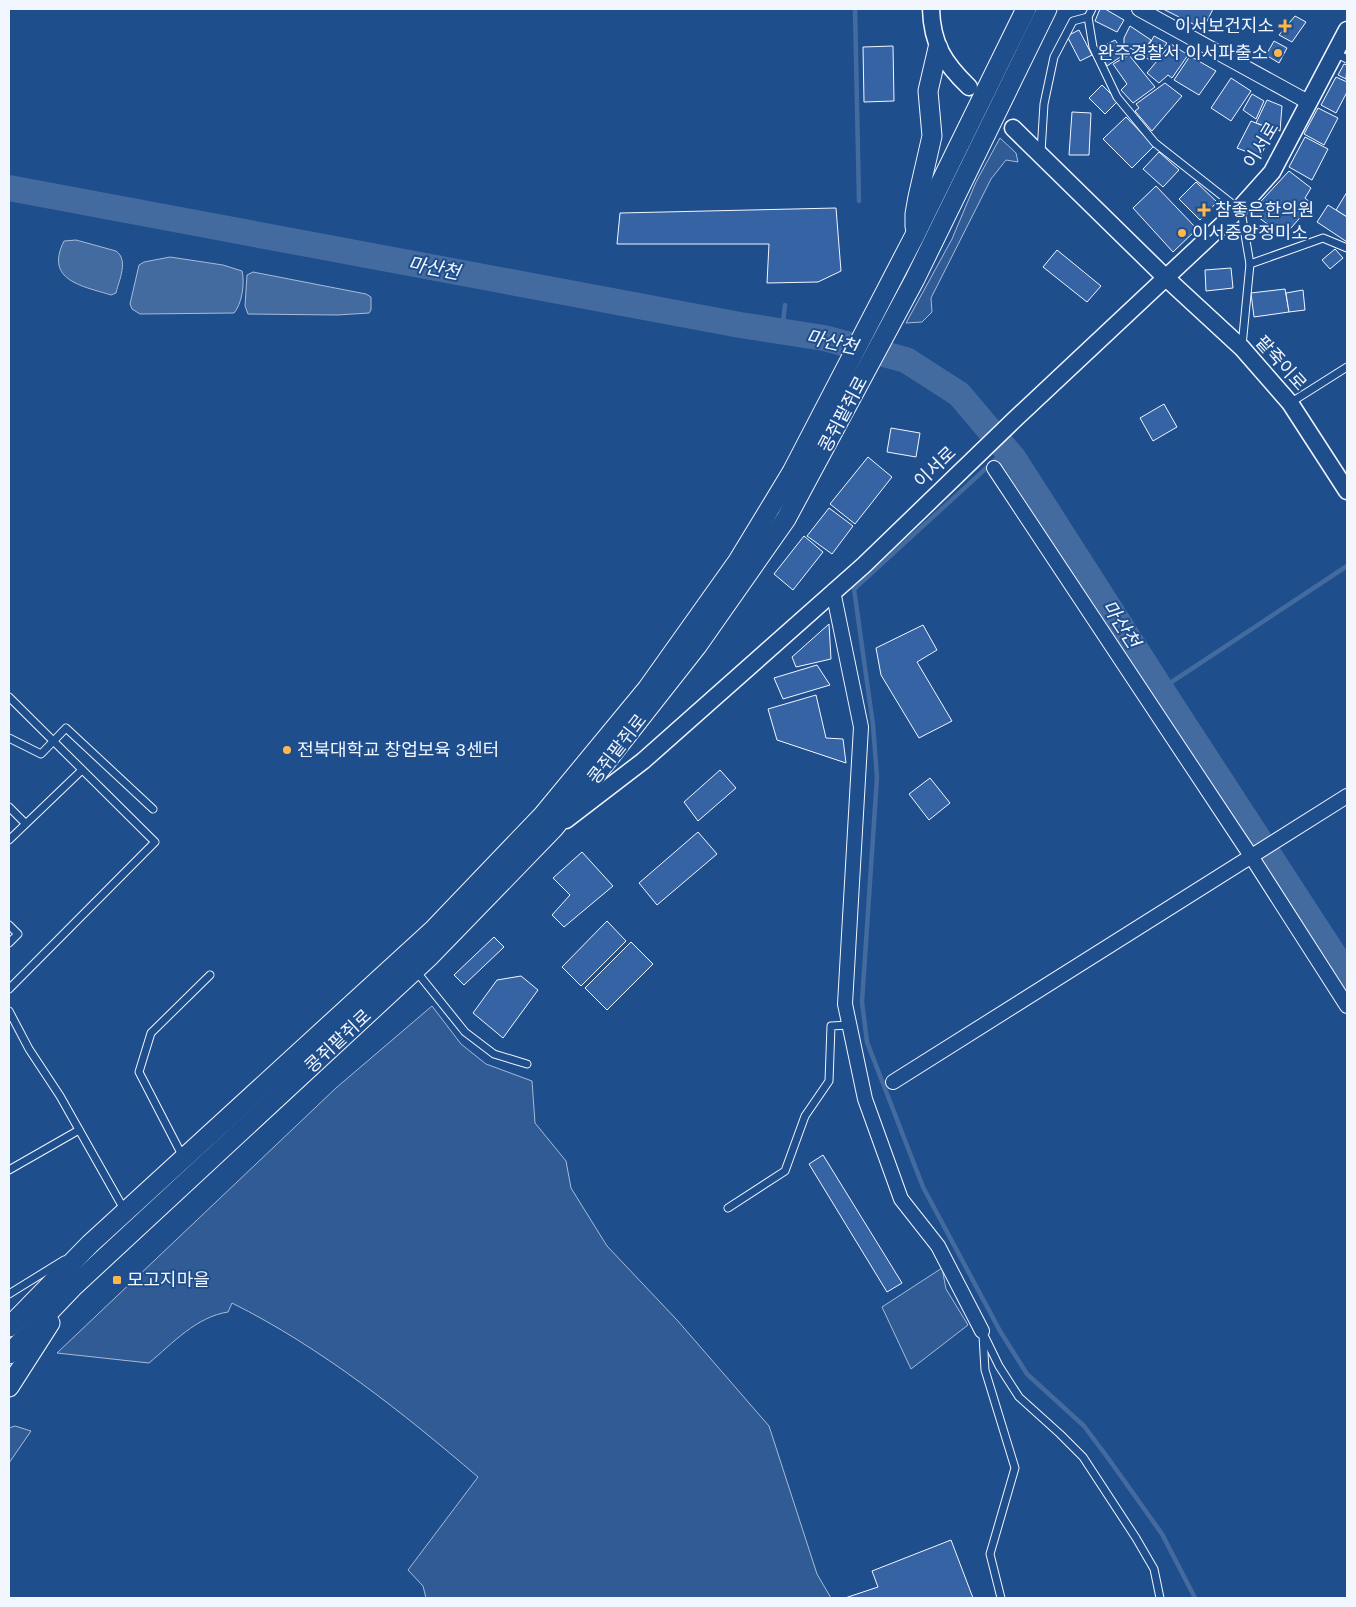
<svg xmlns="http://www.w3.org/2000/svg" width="1356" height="1607" font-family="'DM Sans','Noto Sans KR',sans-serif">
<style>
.green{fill:#305b95;stroke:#a8bbd7}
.water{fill:#446ba0;stroke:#a8bbd7}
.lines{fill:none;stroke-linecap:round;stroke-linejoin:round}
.stream{stroke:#446ba0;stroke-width:4.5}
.river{stroke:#446ba0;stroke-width:26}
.building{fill:#3563a3;stroke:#f2f6ff}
.tertiary-tunnel{stroke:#3f679d;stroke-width:16;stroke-dasharray:16 8;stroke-linecap:butt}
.service-casing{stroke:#f2f6ff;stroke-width:9}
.minor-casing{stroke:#f2f6ff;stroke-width:16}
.tertiary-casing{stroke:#f2f6ff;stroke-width:19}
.secondary-casing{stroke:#f2f6ff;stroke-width:21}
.service{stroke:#1f4e8c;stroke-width:7}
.minor{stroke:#1f4e8c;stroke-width:14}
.tertiary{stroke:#1f4e8c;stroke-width:16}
.secondary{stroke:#1f4e8c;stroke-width:19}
.poi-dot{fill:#ffb74d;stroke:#1f4e8c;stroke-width:2}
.labels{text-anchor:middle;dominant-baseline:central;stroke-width:4;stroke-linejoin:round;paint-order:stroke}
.poi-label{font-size:18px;fill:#f2f6ff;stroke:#1f4e8c;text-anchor:start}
.street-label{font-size:18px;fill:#f2f6ff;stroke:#1f4e8c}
.water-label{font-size:19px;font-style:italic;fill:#f2f6ff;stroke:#1f4e8c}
</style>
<rect width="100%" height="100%" fill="#1f4e8c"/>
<g class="green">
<polygon points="1000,138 1016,153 1018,162 1006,160 991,179 931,298 932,312 922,322 906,323 952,239 976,182"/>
<path d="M432,1006L461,1044L486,1064L532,1081L535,1123L566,1161L571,1188L607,1246L677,1320L769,1426L817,1574L831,1598H426L423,1586L408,1570L478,1477C402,1412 322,1348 232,1303L228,1312C196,1317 173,1343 149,1363L57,1353L336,1088Z"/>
<polygon points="942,1268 946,1289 968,1325 911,1369 882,1307"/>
<polygon points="15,1426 31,1431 9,1463 9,1428"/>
</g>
<g class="water">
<path d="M76,240L116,251C129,260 119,280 116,293L111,295C83,286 44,281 64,241Z"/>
<path d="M170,257L223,265L242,271C245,283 242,304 234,313L140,314L132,309L130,304L139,265L144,262Z"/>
<polygon points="253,272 366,294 371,297 371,310 369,313 337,315 248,314 245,306 247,275"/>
</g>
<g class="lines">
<g class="stream">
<polyline points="855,9 859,201"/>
<polyline points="782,332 785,305"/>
<polyline points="1006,450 854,589 873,725 877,777 862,1002 867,1042 923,1187 1000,1331 1027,1374 1084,1426 1108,1458 1162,1534 1195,1598"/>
<polyline points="1161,689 1347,566"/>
</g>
<polyline class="river" points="9,188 740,325 824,338 906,360 959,394 1014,459 1161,689 1347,975"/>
</g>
<g class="building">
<polygon points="1100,9 1105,9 1124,20 1117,32 1095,21"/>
<polygon points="1163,9 1213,9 1203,29"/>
<polygon points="1295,16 1306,22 1292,42 1279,35"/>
<polygon points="1130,26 1151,40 1142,54 1124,45 1124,38"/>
<polygon points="1079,30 1092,55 1080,61 1067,36"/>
<polygon points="1154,36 1167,43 1153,62 1143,56"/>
<polygon points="1115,40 1125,54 1107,66 1098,49"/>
<polygon points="1274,41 1287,48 1279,63 1266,55"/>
<polygon points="1171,44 1188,55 1172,78 1168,75 1159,83 1147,73"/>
<polygon points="893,46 894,101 864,102 863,47"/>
<polygon points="1129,55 1155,87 1133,103 1121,90 1127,84 1113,64"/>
<polygon points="1190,56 1216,71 1199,95 1174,80"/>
<polygon points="1344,64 1347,65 1346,79 1338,75"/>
<polygon points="1336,77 1347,82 1347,92 1336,113 1321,105"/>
<polygon points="1231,78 1251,91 1231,121 1211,108"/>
<polygon points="1165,83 1182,96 1152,131 1135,111 1139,108 1136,104"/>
<polygon points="1102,85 1118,101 1105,114 1089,98"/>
<polygon points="1252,94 1264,101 1256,119 1243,110"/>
<polygon points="1267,100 1282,106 1280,131 1256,123"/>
<polygon points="1318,108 1338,118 1324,145 1304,134"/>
<polygon points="1072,112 1091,113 1089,155 1069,155"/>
<polygon points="1126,117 1154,146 1132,168 1103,139"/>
<polygon points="1251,121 1273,130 1260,157 1237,148"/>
<polygon points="1305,137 1328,149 1312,180 1289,167"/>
<polygon points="1159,152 1179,170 1163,187 1143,169"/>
<polygon points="1289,171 1311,188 1305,198 1312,204 1284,236 1251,212"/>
<polygon points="1196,182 1217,202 1200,220 1179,199"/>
<polygon points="1156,186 1197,229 1173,252 1133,208"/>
<polygon points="1347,192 1347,217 1336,210"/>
<polygon points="1328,205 1347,217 1347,242 1317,222"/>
<polygon points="836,208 841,271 818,282 767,283 769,244 617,244 620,213"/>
<polygon points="1335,249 1343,258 1330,269 1322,260"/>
<polygon points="1057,250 1101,286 1087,302 1043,267"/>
<polygon points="1231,268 1233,288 1206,291 1205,270"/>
<polygon points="1285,289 1289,312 1254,317 1251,293"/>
<polygon points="1303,290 1305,310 1289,312 1286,293"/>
<polygon points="1164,404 1177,427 1153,441 1140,418"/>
<polygon points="891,428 920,433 916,457 887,452"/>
<polygon points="868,457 892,477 855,524 830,504"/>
<polygon points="829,508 853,526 832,554 807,536"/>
<polygon points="804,536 823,552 793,590 774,574"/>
<polygon points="829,624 831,659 796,667 792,657"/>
<polygon points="923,625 937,650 917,662 952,721 919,738 881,675 876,648"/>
<polygon points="817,665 830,685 783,699 774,678"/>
<polygon points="816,695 826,738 843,739 846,763 777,740 768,709"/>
<polygon points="720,770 736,788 698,821 684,802"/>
<polygon points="930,778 950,803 929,820 909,794"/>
<polygon points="698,832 717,854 657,905 639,883"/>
<polygon points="582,852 613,886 564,927 552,915 570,895 553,878"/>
<polygon points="607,921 626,941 581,986 562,967"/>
<polygon points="494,937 504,947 464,985 454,975"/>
<polygon points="631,942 653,964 607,1010 585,988"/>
<polygon points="521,976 538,990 503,1038 473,1013 497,980"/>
<polygon points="823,1155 902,1283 887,1292 809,1164"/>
<polygon points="951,1540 973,1598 845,1598 878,1587 872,1571"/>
</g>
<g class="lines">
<polyline class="tertiary-tunnel" points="973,90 1013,128"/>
<defs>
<g id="service">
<polyline points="1092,9 1088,17 1093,47 1117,97 1155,143 1230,202 1242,217 1250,264 1242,346"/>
<polyline points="1335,53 1347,59"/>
<polyline points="1041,152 1044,104 1054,57 1073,21 1088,17"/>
<polyline points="1250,264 1323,238 1347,248"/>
<polyline points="1290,403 1347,367"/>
<polyline points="9,697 155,842 9,989"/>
<polyline points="9,738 41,754 66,728 153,809"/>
<polyline points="9,807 25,823"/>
<polyline points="9,840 82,770"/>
<polyline points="9,925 18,934 9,943"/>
<polyline points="416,971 465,1032 494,1054 527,1064"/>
<polyline points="9,1011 29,1049 60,1096 125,1211"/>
<polyline points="183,1157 139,1072 151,1033 210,975"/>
<polyline points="9,1170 79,1130"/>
<polyline points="728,1208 785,1171 805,1116 829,1081 831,1026 849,1025"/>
<polyline points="9,1294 64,1260"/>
<polyline points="982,1331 999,1366 1019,1397 1060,1434 1083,1457 1136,1538 1154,1569 1160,1598"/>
<polyline points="983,1336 985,1370 1015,1468 990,1554 1001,1598"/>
</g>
<g id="minor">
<polyline points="1139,9 1308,102"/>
<polyline points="994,468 1251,856 1347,1006"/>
<polyline points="833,591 861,727 845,1004 865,1099 901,1199 938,1246 982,1331"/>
<polyline points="893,1082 1347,796"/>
</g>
<g id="tertiary">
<path d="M931,9C932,44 944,63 969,87"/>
<polyline points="1013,128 1165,277 1242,348 1290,403 1347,491"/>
<polyline points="566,820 643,761 864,565 1013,421 1238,210 1272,172 1347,30"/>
</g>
<g id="secondary">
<polyline points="915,227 915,214 918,197 932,136 928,91 938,48"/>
<polyline points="9,1327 90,1244 433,930 543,815 647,689 738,561 792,472 915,235 1026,9"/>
<polyline points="9,1354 74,1286 430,956 554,828 697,646 786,519 915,279 1047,9"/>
<polyline points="9,1387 50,1323"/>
</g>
</defs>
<use href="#service" class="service-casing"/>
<use href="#minor" class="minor-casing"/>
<use href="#tertiary" class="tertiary-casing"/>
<use href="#secondary" class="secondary-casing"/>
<use href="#service" class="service"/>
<use href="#minor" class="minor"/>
<use href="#tertiary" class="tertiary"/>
<use href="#secondary" class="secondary"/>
</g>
<g class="poi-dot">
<path d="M1282.5 18.5h5v5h5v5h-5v5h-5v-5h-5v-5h5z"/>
<circle cx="1278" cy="53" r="5"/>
<path d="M1201.5 202.5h5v5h5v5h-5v5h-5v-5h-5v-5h5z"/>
<circle cx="1182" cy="233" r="5"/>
<circle cx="287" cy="750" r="5"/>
<rect x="112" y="1275" width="10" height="10" rx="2.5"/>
</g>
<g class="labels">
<g class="poi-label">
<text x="1274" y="26" text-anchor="end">이서보건지소</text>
<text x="1268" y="53" text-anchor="end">완주경찰서 이서파출소</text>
<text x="1215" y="210">참좋은한의원</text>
<text x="1192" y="233">이서중앙정미소</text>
<text x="297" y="750">전북대학교 창업보육 3센터</text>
<text x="127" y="1280">모고지마을</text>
</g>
<g class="street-label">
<text transform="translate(1261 145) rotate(-59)">이서로</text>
<text transform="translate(1281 363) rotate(48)">팥죽이로</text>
<text transform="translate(843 414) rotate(-62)">콩쥐팥쥐로</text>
<text transform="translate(935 467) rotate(-44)">이서로</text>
<text transform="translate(617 749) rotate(-52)">콩쥐팥쥐로</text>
<text transform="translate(338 1041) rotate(-43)">콩쥐팥쥐로</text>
</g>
<g class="water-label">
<text transform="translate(434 268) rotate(11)">마산천</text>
<text transform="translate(832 342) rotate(13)">마산천</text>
<text transform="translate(1121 624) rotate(57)">마산천</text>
</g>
</g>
<rect width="1356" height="1607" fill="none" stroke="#f2f6ff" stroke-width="20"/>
</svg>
